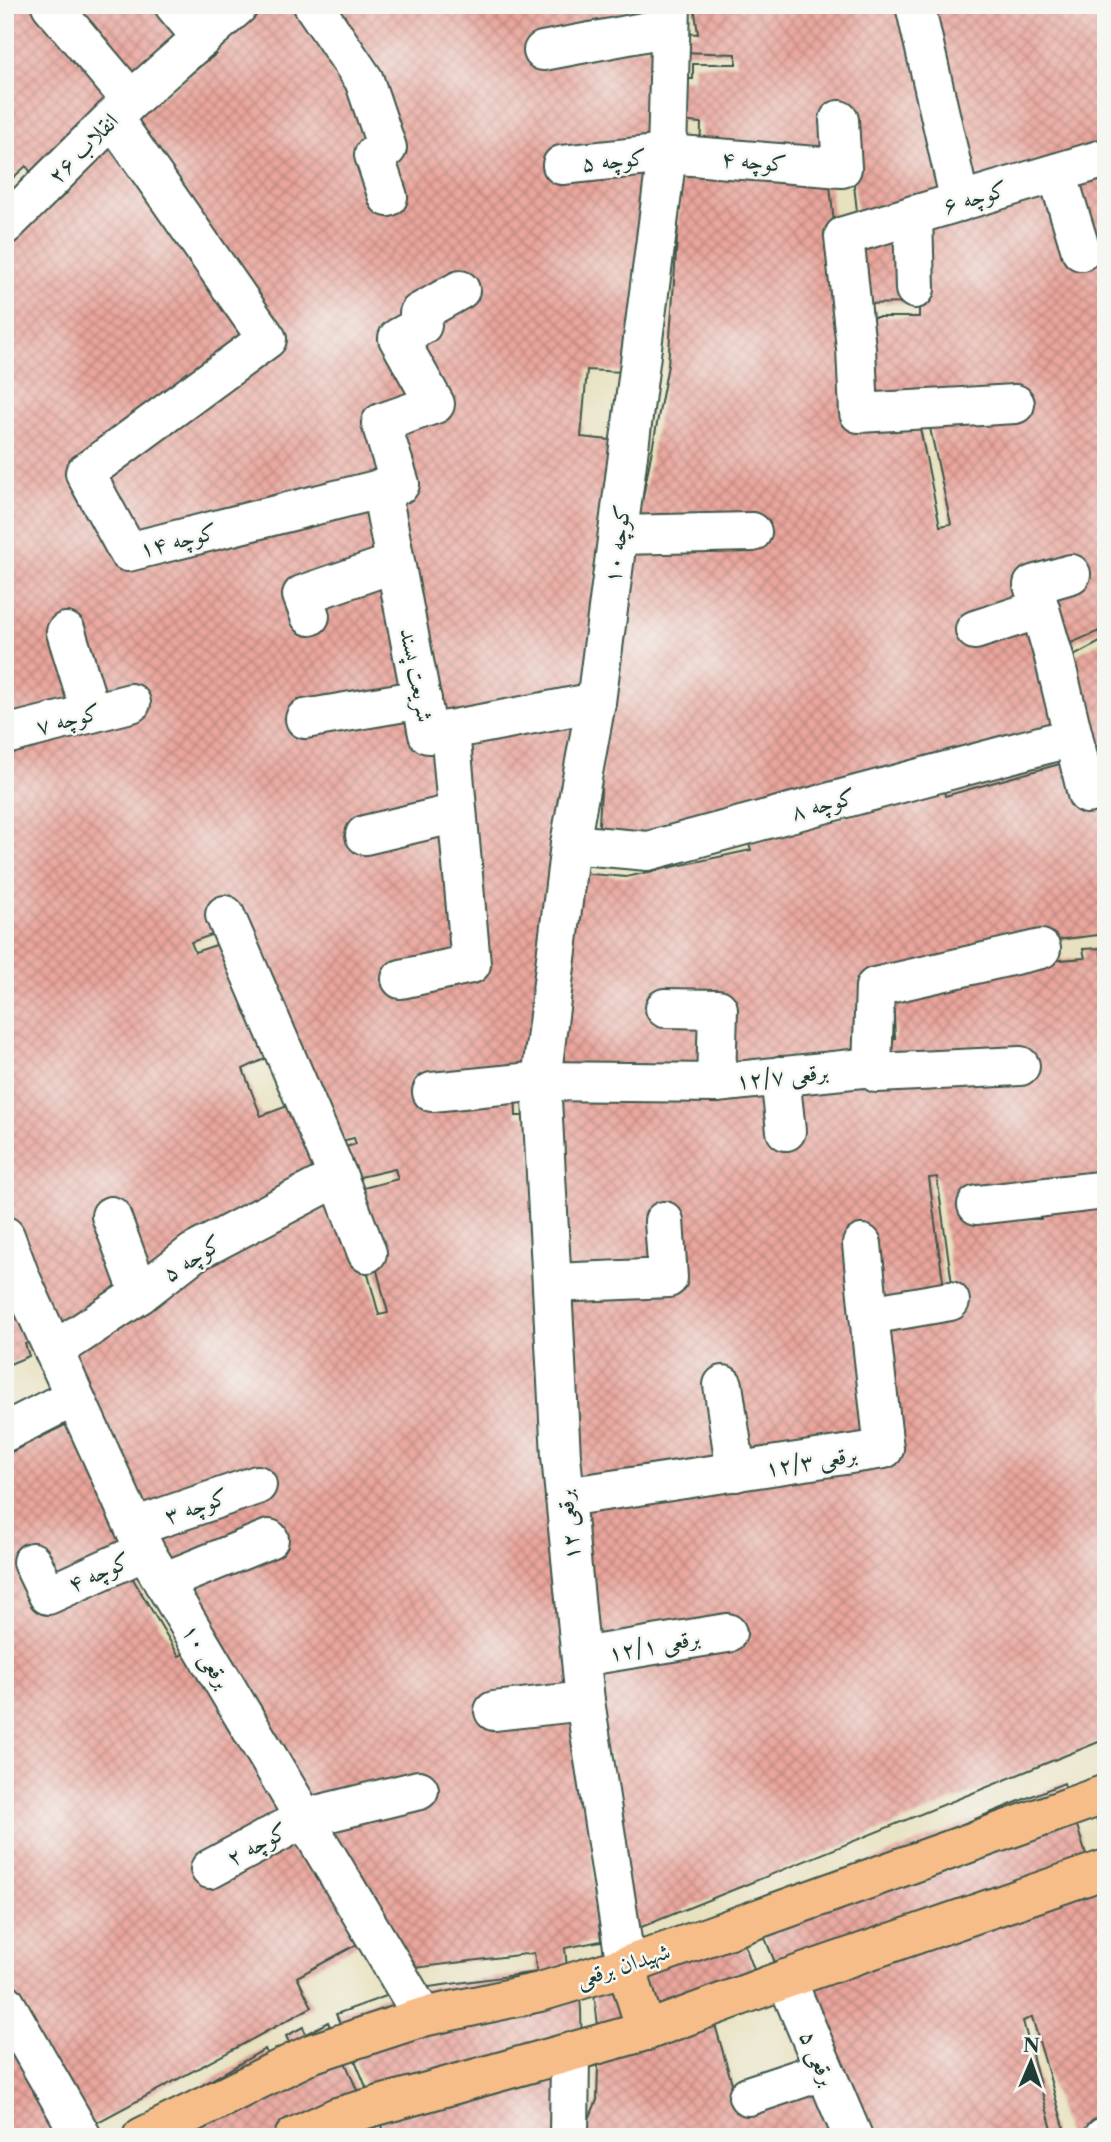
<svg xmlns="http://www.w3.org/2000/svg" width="1111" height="2142" font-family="'Libre Caslon Text',Amiri,serif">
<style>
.building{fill:url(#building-cross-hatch)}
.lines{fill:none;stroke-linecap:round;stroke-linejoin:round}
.minor-casing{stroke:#3d5649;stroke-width:42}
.major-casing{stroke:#3d5649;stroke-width:42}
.minor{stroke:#fff;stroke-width:38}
.major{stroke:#f7bd88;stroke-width:38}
.labels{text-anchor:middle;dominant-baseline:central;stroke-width:5;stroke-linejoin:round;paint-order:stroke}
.street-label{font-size:23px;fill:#1f3d34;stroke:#f6f6f2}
</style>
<defs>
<pattern id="building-cross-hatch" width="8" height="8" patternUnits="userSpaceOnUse" patternTransform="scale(1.75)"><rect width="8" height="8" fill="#eaa59c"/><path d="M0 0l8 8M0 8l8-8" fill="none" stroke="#bd8880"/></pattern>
</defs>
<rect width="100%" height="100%" fill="#f6f6f2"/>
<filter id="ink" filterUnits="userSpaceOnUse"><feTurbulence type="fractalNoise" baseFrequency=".0143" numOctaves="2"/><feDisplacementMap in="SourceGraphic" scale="14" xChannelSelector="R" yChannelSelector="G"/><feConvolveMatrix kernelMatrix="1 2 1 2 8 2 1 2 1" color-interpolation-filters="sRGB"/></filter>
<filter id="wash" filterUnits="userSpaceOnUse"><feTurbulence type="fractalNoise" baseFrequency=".00686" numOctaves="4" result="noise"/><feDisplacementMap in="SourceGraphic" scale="28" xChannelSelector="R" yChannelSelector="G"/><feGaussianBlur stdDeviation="1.57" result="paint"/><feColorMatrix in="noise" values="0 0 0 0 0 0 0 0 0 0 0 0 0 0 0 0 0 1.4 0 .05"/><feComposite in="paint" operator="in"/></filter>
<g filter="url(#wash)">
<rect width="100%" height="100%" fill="#e8e1bf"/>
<g id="blocks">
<g class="building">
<polygon points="5,5 40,5 117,92 33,175 26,166 5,185"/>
<polygon points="63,5 166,5 189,34 128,83"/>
<polygon points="250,5 303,5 340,57 378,147 367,152 386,204 392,200 381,160 398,154 369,74 321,5 659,5 660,35 537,39 538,51 659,47 659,148 554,158 555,177 661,162 641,373 587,370 581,437 630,442 596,563 584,698 432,727 388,494 407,490 390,425 441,409 406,338 429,327 424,317 437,309 470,296 464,281 410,311 416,322 390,338 427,401 373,421 392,477 131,546 93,475 277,339 136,133 136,117 216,54 208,42"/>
<polygon points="694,5 911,5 954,199 859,229 846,114 836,161 700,158 701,123 678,121 680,79 693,79 693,64 736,64 736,54 682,52 683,33 698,34"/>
<polygon points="921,5 1031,5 1034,12 1058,5 1106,5 1106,153 964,196"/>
<polygon points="106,144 257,336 78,471 121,553 373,496 385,562 308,599 388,572 416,705 443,738 476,969 455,734 585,710 528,1076 515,1089 516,1116 529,1116 576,1707 601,1941 565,1948 567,1968 577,1966 581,2010 582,2055 571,2137 377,2137 385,2133 336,2014 400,1991 537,1972 534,1953 407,1969 309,1811 170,1574 68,1360 163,1284 346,1193 379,1315 388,1313 356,1190 398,1179 395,1169 334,1183 324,1153 356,1144 354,1138 321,1146 223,931 191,942 195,952 228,941 273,1055 243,1069 261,1116 290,1105 323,1186 135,1292 59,1345 5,1208 5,1198 14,1195 5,1170 5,740 94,704 5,725 5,235 45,195 53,205 67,193 61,186"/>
<polygon points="1106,168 1106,785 1064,661 1102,641 1099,631 1057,649 1035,615 1071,748 928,782 598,841 613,591 637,529 668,365 682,169 829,176 855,423 920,428 940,526 951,524 928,419 868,414 859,317 919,317 919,303 856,304 851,241 920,227"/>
<polygon points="1074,760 1106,796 1106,934 1048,941 870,982 867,1060 722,1073 713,1014 711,1074 552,1075 579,873 626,877 751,850 749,843 944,790 945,796"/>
<polygon points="1101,948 1101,956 1106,956 1106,1196 1032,1199 1032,1208 978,1208 977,1220 1041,1219 1042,1210 1106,1207 1106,1739 639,1928 618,1931 602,1792 614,1789 611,1753 598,1755 591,1662 733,1637 731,1629 590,1651 575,1502 724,1485 722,1478 888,1454 874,1319 955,1305 937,1177 929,1178 945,1296 880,1307 871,1237 862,1238 870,1309 863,1313 878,1445 740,1465 726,1380 716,1381 728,1467 579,1490 562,1287 674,1283 669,1215 658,1216 661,1271 561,1277 548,1088 718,1090 778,1083 783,1134 790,1134 784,1082 868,1072 871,1078 1023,1072 1023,1061 878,1067 877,1040 895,1038 893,990 967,976 967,970 1014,964 1015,971 1036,969 1036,962 1085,958 1083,949"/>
<polygon points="5,1267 34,1340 25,1344 29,1356 5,1366"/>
<polygon points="71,1422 135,1551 45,1606 130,1574 179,1656 189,1652 363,1941 297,1977 312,2007 87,2128 5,1984 5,1455"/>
<polygon points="1106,1782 1106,1844 1105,1844 1086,1788"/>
<polygon points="1064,1783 1106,1921 1106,2133 1100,2137 1067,2137 1032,2017 1023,2021 1054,2137 862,2137 783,1982 753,1909"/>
<polygon points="733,1913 756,1975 707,1997 738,2104 816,2080 838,2137 588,2137 589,2119 597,2100 599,2033 590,1963"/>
<polygon points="5,2016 71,2130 59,2137 5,2137"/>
<polygon points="328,2022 377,2137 185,2137 168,2105 265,2049 268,2056 291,2047 286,2036 303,2027 306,2034"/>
</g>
</g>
</g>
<g filter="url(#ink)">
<use href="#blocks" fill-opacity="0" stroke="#3d5649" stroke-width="2"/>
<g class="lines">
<defs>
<g id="minor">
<polyline points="51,5 131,100"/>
<polyline points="174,5 202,38"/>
<polyline points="313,5 364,80 387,148 374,155 388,197"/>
<polyline points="915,5 960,202"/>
<polyline points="543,51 670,27"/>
<polyline points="113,118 267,339 85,473 128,552 400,484 381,423 435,404 398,338 422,325 419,313 460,290"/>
<polyline points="562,165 667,154 842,168 839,120"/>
<polyline points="1057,173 1081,251"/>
<polyline points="913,215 915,289"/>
<polyline points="5,225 131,100 239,5"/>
<polyline points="1015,404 859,413 856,348 844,236 1106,158"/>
<polyline points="381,488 428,734 596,702"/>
<polyline points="619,535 752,532"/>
<polyline points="1071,574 1033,585 1054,657 1087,794 1106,790"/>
<polyline points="310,616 302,595 395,563"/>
<polyline points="975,630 1040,609"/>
<polyline points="66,632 91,713"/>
<polyline points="305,719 422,699"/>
<polyline points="5,735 131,703"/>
<polyline points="365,835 457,813"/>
<polyline points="570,844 648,851 1073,737"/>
<polyline points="225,915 338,1177 367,1253"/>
<polyline points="401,979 471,964 450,730"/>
<polyline points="665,1008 718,1009 716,1083"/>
<polyline points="872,1067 875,987 1041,949"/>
<polyline points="780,1076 786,1131"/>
<polyline points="432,1092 541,1081 716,1083 872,1067 877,1073 1020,1066"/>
<polyline points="977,1205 1106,1190"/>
<polyline points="111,1216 140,1294"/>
<polyline points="5,1236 21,1279 145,1551 423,2017"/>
<polyline points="862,1244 869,1315"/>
<polyline points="554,1283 668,1278 664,1221"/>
<polyline points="54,1351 140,1294 193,1253 338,1177"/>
<polyline points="723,1385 736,1472"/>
<polyline points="5,1432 74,1397"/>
<polyline points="565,1497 884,1449 869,1315 950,1301"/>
<polyline points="134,1527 257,1485"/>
<polyline points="32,1562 48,1595 145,1551"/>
<polyline points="163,1582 269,1539"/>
<polyline points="581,1657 727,1633"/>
<polyline points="494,1711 585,1701"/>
<polyline points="210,1869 305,1818 419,1790"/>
<polyline points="626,1966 585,1701 561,1456 541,1081 570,844 596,702 667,154 671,5"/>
<polyline points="786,1979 853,2137"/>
<polyline points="5,2003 82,2137"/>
<polyline points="748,2096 823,2071"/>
<polyline points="569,2137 570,2054"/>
<polyline points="1104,2137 1106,2136"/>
</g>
<g id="major">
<polyline points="626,1966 646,2031"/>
<polyline points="142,2137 313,2053 423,2017 540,1992 626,1966 1106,1794"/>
<polyline points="294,2137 337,2117 646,2031 786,1979 1106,1869"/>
</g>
</defs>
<use href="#minor" class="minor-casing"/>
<use href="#major" class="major-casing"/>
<use href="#minor" class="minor"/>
<use href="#major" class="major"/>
</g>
</g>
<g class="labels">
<g class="street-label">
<text transform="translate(83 148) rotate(-45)">انقلاب ۲۶</text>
<text transform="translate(614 160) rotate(-6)">کوچه ۵</text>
<text transform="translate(754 161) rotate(5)">کوچه ۴</text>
<text transform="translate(975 197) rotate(-16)">کوچه ۶</text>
<text transform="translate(178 540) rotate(-14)">کوچه ۱۴</text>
<text transform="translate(617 544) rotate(-82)">کوچه ۱۰</text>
<text transform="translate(417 675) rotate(79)">شریعت پسند</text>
<text transform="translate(68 719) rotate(-14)">کوچه ۷</text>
<text transform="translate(823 804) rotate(-15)">کوچه ۸</text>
<text transform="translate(782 1076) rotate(-6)">برقعی ۱۲/۷</text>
<text transform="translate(192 1258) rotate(-33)">کوچه ۵</text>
<text transform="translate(811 1461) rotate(-9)">برقعی ۱۲/۳</text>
<text transform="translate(196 1506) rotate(-19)">کوچه ۳</text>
<text transform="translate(568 1525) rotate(-96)">برقعی ۱۲</text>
<text transform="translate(99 1572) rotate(-24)">کوچه ۴</text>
<text transform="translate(654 1645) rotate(-10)">برقعی ۱۲/۱</text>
<text transform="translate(207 1656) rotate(59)">برقعی ۱۰</text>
<text transform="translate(257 1844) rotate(-28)">کوچه ۲</text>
<text transform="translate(623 1965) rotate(-18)">شهیدان برقعی</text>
<text transform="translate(818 2058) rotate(67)">برقعی ۵</text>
</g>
</g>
<rect width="1111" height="2142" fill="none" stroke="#f6f6f2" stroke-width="28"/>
<g transform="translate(1031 2062) rotate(2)" stroke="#f6f6f2" stroke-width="5" paint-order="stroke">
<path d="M0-5L12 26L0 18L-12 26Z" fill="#1f3d34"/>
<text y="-10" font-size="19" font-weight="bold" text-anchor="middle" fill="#1f3d34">N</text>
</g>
</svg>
